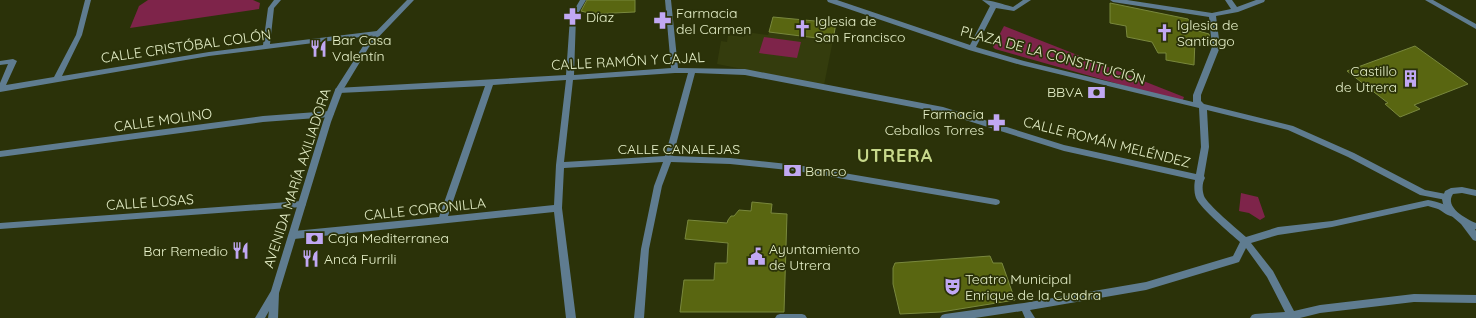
<svg xmlns="http://www.w3.org/2000/svg" width="1476" height="318" font-family="Quicksand,sans-serif">
<style>
.built{fill:#343c0d}
.green{fill:#7e244a}
.building{fill:#596611;stroke:#79883d}
.lines{fill:none;stroke-linecap:round;stroke-linejoin:round}
.minor{fill:#5f7c90;fill-rule:evenodd}
.tertiary{fill:#5f7c90;fill-rule:evenodd}
.labels{text-anchor:middle;dominant-baseline:central;stroke-width:3.5;stroke-linejoin:round;paint-order:stroke}
.poi-label{font-size:14px;fill:#e5efc8;stroke:#2b3209;text-anchor:start}
.street-label{font-size:14px;fill:#e5efc8;stroke:#2b3209}
.district-label{font-size:18px;font-weight:bold;letter-spacing:1px;fill:#c7d88b;stroke:#2b3209}
</style>
<rect width="100%" height="100%" fill="#2b3209"/>
<polygon class="built" points="745,32 768,35 769,32 833,40 824,85 717,64 721,41 727,42 728,35 744,37"/>
<g class="green">
<polygon points="148,0 253,0 260,3 259,9 130,28 139,6"/>
<polygon points="1004,26 1184,97 1182,102 995,49 993,47"/>
<polygon points="764,37 801,42 797,58 759,53"/>
<polygon points="1241,193 1258,197 1265,217 1260,220 1249,213 1239,211"/>
</g>
<g class="building">
<polygon points="587,0 635,0 635,12 592,14 581,11"/>
<polygon points="1110,3 1188,19 1195,30 1209,34 1210,42 1195,40 1194,65 1166,60 1166,53 1158,53 1152,42 1127,37 1126,26 1110,23"/>
<polygon points="773,17 836,23 833,40 769,32"/>
<polygon points="1415,46 1468,84 1414,105 1420,109 1400,117 1385,104 1388,103 1347,71"/>
<polygon points="752,202 772,204 771,213 787,214 784,312 680,312 684,280 714,280 715,263 727,263 728,243 685,239 688,220 727,223 728,220 731,216 734,216 739,210 751,211"/>
<polygon points="990,256 993,263 1002,263 1015,300 941,312 900,314 893,284 893,268 895,263"/>
</g>
<g class="lines">
<g class="minor">
<polygon points="85,0 91,0 82,35 62,76 209,52 263,45 268,8 274,0 281,0 274,8 270,44 377,31 380,33 377,35 209,56 0,92 0,83 8,64 0,65 0,61 13,59 17,61 6,85 54,77 76,35"/>
<path d="M580,0H586L576,17L574,75L671,68L665,0H671L678,68L745,69L943,107L1064,145L1196,174L1201,147L1199,108L1021,65L969,50L828,2L827,0H837L970,45L990,6L982,0C992,0 1002,4 1013,7L1023,0H1031L1014,11L996,8L976,47L1024,61L1193,102V95L1212,47L1209,17L1113,2L1110,0H1127L1212,13L1231,9L1225,0H1232L1237,7L1256,0H1265L1264,2L1238,12L1216,16L1220,47L1201,95V101L1204,104L1293,126L1354,153L1425,190L1446,194L1449,195L1450,197L1449,199L1446,200L1420,195L1348,157L1288,130L1207,110L1209,147L1204,176L1205,178C1202,183 1202,190 1204,196C1207,204 1238,230 1246,237L1278,227L1332,221L1428,200C1438,202 1451,205 1457,214L1456,216C1449,218 1444,212 1438,209C1435,208 1431,207 1428,206L1332,227L1278,235L1251,243L1273,271L1294,311L1320,305L1414,294L1476,295V303L1414,302L1320,313L1300,318H1250L1252,315L1255,314L1285,312L1267,277L1246,248L1239,262L1236,263L1146,290L1030,310L1035,318H1025L1022,311L975,318H940L942,315L945,314L1024,303L1146,282L1233,256L1240,242C1231,234 1200,208 1196,198C1194,193 1194,185 1195,180L1064,151L943,113L745,75L695,73L673,156L730,158L797,165L996,199L999,200L1000,202L999,204L996,205L797,171L730,164L671,162L662,186L649,249L644,318H634L641,249L654,186L663,162L564,168L562,208L576,318H566L554,212L294,239L291,238L290,235L291,232L294,231L439,217L485,86L339,93L335,90L336,88L566,75L570,17ZM675,73H688L665,156L564,162L573,80ZM566,80L556,165L554,205L448,216L493,85Z"/>
<polygon points="1425,0 1433,0 1476,24 1476,29"/>
<polygon points="330,111 334,114 330,117 263,122 0,157 0,151 263,116"/>
<polygon points="302,201 305,202 306,204 305,206 302,207 0,229 0,223"/>
<polygon points="780,314 802,314 805,315 807,318 775,318 777,315"/>
</g>
<g class="tertiary">
<polygon points="407,0 414,0 369,47 343,90 331,122 279,293 278,318 268,318 269,311 265,318 255,318 271,291 323,122 335,90 365,43"/>
<path d="M1462,187L1476,190V196L1462,193L1453,194C1444,207 1466,219 1476,223V229H1475L1476,231V241L1473,240L1461,224L1447,212L1443,204L1442,199L1445,191L1451,188Z"/>
</g>
</g>
<defs>
<symbol id="pharmacy-bare" viewBox="-9 -9 18 18"><path d="M-2-6h4v4h4v4h-4v4h-4v-4h-4v-4h4Z" fill="#c1a8f3" stroke="#2b3209" stroke-width="2.5" paint-order="stroke"/></symbol>
<symbol id="church-bare" viewBox="-9 -9 18 18"><path d="M-1.2-6h2.4v3.5h3.3v2.4h-3.3V6h-2.4V-.1h-3.3v-2.4h3.3Z" fill="#c1a8f3" stroke="#2b3209" stroke-width="2.5" paint-order="stroke"/></symbol>
<symbol id="restaurant-bare" viewBox="-9 -9 18 18"><path d="M-5-6h1v4h1v-4h1v4h1v-4h1v5L-1.5 .5V6h-2V.5L-5-1ZM5-6V6H3V1.5H1.5Q1.5-4 5-6Z" fill="#c1a8f3" stroke="#2b3209" stroke-width="2.5" paint-order="stroke"/></symbol>
<symbol id="building-bare" viewBox="-9 -9 18 18"><path d="M-4-6H4V6H1V3H-1V6H-4ZM-2.5-4.3h1.7v1.8h-1.7ZM.8-4.3h1.7v1.8H.8ZM-2.5-1h1.7V.8h-1.7ZM.8-1h1.7V.8H.8Z" fill="#c1a8f3" stroke="#2b3209" stroke-width="2.5" paint-order="stroke"/></symbol>
<symbol id="bank-bare" viewBox="-9 -9 18 18"><path d="M-6-4H6V4H-6ZM0-2.3a2.3 2.3 0 1 0 0 4.6a2.3 2.3 0 1 0 0-4.6Z" fill="#c1a8f3" stroke="#2b3209" stroke-width="2.5" paint-order="stroke"/></symbol>
<symbol id="civic-bare" viewBox="-9 -9 18 18"><path d="M-.6-6.5H3V-4.5H.6V-3L4-1V1h2V6H-6V1h2V-1L-.6-3ZM-1.2 2.5V6h2.4V2.5Z" fill="#c1a8f3" stroke="#2b3209" stroke-width="2.5" paint-order="stroke"/></symbol>
<symbol id="theatre-bare" viewBox="-9 -9 18 18"><path d="M-5-5.5Q0-4 5-5.5V0Q5 5 0 6Q-5 5-5 0ZM-3.3-2.5H-1v1.5H-3.3ZM1-2.5H3.3v1.5H1ZM-2.8 1Q0 5.5 2.8 1Z" fill="#c1a8f3" stroke="#2b3209" stroke-width="2.5" paint-order="stroke"/></symbol>
</defs>
<g fill-rule="evenodd">
<use href="#pharmacy-bare" x="560" y="4" width="25" height="25"/>
<use href="#pharmacy-bare" x="650" y="8" width="25" height="25"/>
<use href="#church-bare" x="790" y="16" width="25" height="25"/>
<use href="#church-bare" x="1152" y="20" width="25" height="25"/>
<use href="#restaurant-bare" x="306" y="36" width="25" height="25"/>
<use href="#building-bare" x="1398" y="66" width="25" height="25"/>
<use href="#bank-bare" x="1084" y="80" width="25" height="25"/>
<use href="#pharmacy-bare" x="984" y="110" width="25" height="25"/>
<use href="#bank-bare" x="780" y="158" width="25" height="25"/>
<use href="#bank-bare" x="302" y="226" width="25" height="25"/>
<use href="#restaurant-bare" x="228" y="238" width="25" height="25"/>
<use href="#civic-bare" x="744" y="244" width="25" height="25"/>
<use href="#restaurant-bare" x="298" y="246" width="25" height="25"/>
<use href="#theatre-bare" x="940" y="274" width="25" height="25"/>
</g>
<g class="labels">
<g class="poi-label">
<text x="676" y="13">Farmacia<tspan x="676" dy="16">del Carmen</tspan></text>
<text x="586" y="17">Díaz</text>
<text x="815" y="21">Iglesia de<tspan x="815" dy="16">San Francisco</tspan></text>
<text x="1177" y="25">Iglesia de<tspan x="1177" dy="16">Santiago</tspan></text>
<text x="332" y="40">Bar Casa<tspan x="332" dy="16">Valentín</tspan></text>
<text x="1397" y="71" text-anchor="end">Castillo<tspan x="1397" dy="16">de Utrera</tspan></text>
<text x="1083" y="92" text-anchor="end">BBVA</text>
<text x="984" y="114" text-anchor="end">Farmacia<tspan x="984" dy="16">Ceballos Torres</tspan></text>
<text x="805" y="171">Banco</text>
<text x="328" y="238">Caja Mediterranea</text>
<text x="769" y="249">Ayuntamiento<tspan x="769" dy="16">de Utrera</tspan></text>
<text x="228" y="251" text-anchor="end">Bar Remedio</text>
<text x="324" y="259">Ancá Furrili</text>
<text x="965" y="279">Teatro Municipal<tspan x="965" dy="16">Enrique de la Cuadra</tspan></text>
</g>
<g class="street-label">
<text transform="translate(186 46) rotate(-8)">CALLE CRISTÓBAL COLÓN</text>
<text transform="translate(1053 55) rotate(15)">PLAZA DE LA CONSTITUCIÓN</text>
<text transform="translate(628 61) rotate(-3)">CALLE RAMÓN Y CAJAL</text>
<text transform="translate(163 120) rotate(-8)">CALLE MOLINO</text>
<text transform="translate(1107 142) rotate(14)">CALLE ROMÁN MELÉNDEZ</text>
<text x="679" y="149">CALLE CANALEJAS</text>
<text transform="translate(297 178) rotate(-72)">AVENIDA MARÍA AXILIADORA</text>
<text transform="translate(150 202) rotate(-4)">CALLE LOSAS</text>
<text transform="translate(425 209) rotate(-6)">CALLE CORONILLA</text>
</g>
<g class="district-label">
<text x="895" y="155">UTRERA</text>
</g>
</g>
</svg>
